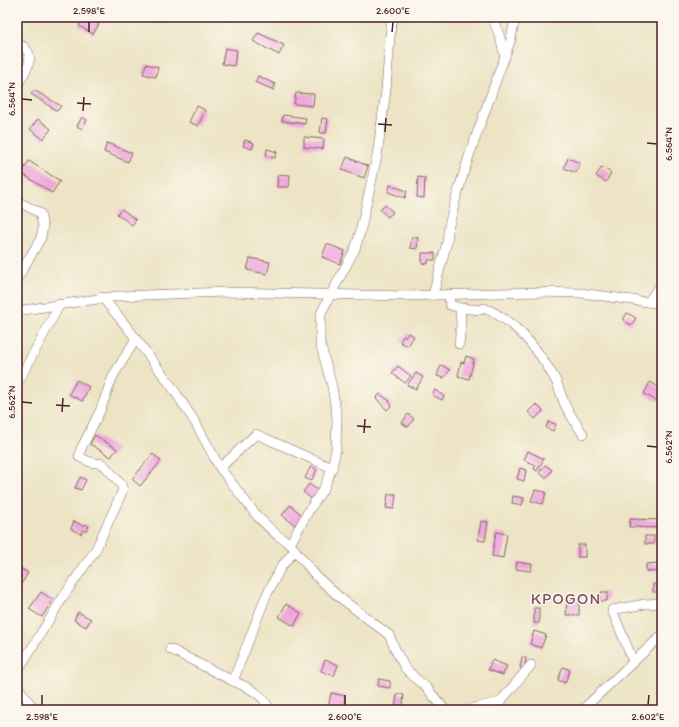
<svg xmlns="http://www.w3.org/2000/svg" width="679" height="727" font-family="Itim,sans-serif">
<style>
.building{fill:#efa7dc}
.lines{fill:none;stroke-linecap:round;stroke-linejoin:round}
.minor-casing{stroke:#836461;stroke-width:10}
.minor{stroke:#fff;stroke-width:9}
.ticks{fill:none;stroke:#4a1f2b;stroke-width:1.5}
.labels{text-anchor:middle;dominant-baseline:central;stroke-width:3;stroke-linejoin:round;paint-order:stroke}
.quarter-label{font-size:16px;letter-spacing:1px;fill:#844f69;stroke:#fbf7ec}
.neatline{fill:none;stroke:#4a1f2b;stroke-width:1.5}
.ticks-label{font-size:10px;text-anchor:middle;fill:#4a1f2b}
</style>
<rect width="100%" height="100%" fill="#fbf7ec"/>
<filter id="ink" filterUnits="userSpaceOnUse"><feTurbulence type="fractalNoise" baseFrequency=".025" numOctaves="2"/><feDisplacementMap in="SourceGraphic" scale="8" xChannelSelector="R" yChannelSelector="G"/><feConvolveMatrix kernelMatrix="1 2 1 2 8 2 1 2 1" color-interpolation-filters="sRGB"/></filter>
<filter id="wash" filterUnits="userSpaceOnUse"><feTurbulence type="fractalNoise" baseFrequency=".012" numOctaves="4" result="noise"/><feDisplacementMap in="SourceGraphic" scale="16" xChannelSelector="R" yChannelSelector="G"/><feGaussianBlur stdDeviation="0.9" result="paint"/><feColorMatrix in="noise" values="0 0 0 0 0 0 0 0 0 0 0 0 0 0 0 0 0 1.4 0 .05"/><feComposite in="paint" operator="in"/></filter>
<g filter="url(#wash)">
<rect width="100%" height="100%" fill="#ede4c5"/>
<g id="blocks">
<g class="building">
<polygon points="84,17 87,17 99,24 93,34 79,26"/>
<polygon points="258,33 284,45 279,55 253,41"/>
<polygon points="225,48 237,50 234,66 222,64"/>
<polygon points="146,64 158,67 156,77 143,74"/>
<polygon points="258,76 275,84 274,90 255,82"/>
<polygon points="34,90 61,106 57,111 31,94"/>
<polygon points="296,93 314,94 313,106 294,104"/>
<polygon points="197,106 205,110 198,126 189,122"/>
<polygon points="283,115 306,118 305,124 282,121"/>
<polygon points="82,117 87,120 82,129 77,126"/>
<polygon points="322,118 328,119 326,133 320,133"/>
<polygon points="38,119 51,129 43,139 30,129"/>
<polygon points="304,137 324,139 323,149 304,147"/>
<polygon points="245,140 254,143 252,149 243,146"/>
<polygon points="107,143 132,153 128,162 104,152"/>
<polygon points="267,149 277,152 275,158 266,156"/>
<polygon points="347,157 368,166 364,178 342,170"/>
<polygon points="568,158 580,163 576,173 564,168"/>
<polygon points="29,161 60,181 52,193 21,173"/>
<polygon points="602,167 611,173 606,182 596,176"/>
<polygon points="278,174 290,175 289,187 277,187"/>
<polygon points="418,177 425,178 424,198 417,197"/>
<polygon points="390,185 407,191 405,198 388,192"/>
<polygon points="385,205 393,212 388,217 380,210"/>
<polygon points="122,209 136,220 132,225 117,214"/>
<polygon points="412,237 418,238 417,249 410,248"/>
<polygon points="327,244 345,251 340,264 322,257"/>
<polygon points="422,253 435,253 435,260 428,260 428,264 422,263"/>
<polygon points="250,258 270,262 267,274 247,270"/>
<polygon points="627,313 636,318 631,325 623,320"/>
<polygon points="408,333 414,336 408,346 400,342 403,336 405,337"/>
<polygon points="466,356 474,359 469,379 458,376 461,362 464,363"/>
<polygon points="441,365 450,370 444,378 437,376"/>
<polygon points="398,366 411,376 405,383 392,373"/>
<polygon points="416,373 423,377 416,389 407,385"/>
<polygon points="77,380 89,387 82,401 69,394"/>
<polygon points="650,382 662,389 662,396 659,402 644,394"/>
<polygon points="435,390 444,396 442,400 432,395"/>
<polygon points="380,394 390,401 389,402 392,405 387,410 376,398"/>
<polygon points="536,404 543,411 535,419 528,412"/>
<polygon points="408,414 414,419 408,427 402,423"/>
<polygon points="548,422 556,424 553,431 546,428"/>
<polygon points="95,435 117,449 111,457 90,444"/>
<polygon points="528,451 544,459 537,471 534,469 536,465 524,460"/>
<polygon points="153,454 161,461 140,486 132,479"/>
<polygon points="545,465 552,470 546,478 539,473"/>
<polygon points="311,466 317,470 311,481 305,478"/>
<polygon points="520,468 526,470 524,481 517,479"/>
<polygon points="80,477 86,480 81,490 75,488"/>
<polygon points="309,484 319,491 313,500 303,492"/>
<polygon points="535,490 546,492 543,504 531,501"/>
<polygon points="388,494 396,494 394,509 386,508"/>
<polygon points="513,496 524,498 522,505 512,503"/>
<polygon points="290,505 303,516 295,525 282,515"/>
<polygon points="630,519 662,520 662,528 629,527"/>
<polygon points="74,521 83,526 86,524 89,527 86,531 83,530 81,534 71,529"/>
<polygon points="481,521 488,522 485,541 478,540"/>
<polygon points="496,532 507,534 503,558 492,556"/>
<rect x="645" y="536" width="9" height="8"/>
<rect x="578" y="545" width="7" height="12"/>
<polygon points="517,562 532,564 531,571 516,569"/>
<polygon points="658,563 658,572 646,571 646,564"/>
<polygon points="17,566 28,573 20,586 17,584"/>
<rect x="653" y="584" width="7" height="8"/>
<polygon points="41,592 53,600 42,617 29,609"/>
<polygon points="601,592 608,592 607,601 600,601"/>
<polygon points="567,600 579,601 579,615 566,615"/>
<polygon points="286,604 301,613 294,626 279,617"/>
<rect x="534" y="608" width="5" height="15"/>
<polygon points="78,612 91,619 86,627 74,620"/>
<polygon points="534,631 546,635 541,648 530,644"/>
<polygon points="522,657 526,658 525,669 520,668"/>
<polygon points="325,660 338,665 334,676 321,671"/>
<polygon points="492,660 507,666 503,675 488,670"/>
<polygon points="563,667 570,670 565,683 558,680"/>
<polygon points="379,679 390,681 390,688 378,686"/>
<polygon points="331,693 345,696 343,710 328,709"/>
<polygon points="397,694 404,695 402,710 395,710"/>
</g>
</g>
</g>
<g filter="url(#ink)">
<use href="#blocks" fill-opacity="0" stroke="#836461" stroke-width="1"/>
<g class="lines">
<defs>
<g id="minor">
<polyline points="492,17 500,37 505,57"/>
<path d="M17,43C20,44 23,46 25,48C37,59 22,76 17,86"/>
<polyline points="17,201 40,213 43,227 41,238 17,279"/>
<polyline points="449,294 450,305 460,308 461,325 459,344"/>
<polyline points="433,295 447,242 449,225 456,198 470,153 511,39 515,17"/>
<polyline points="102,297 127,327 170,384 195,422 220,468 257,516 277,535 290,544 316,576 338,596 389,635 397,653 405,668 415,678 426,687 445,710"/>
<polyline points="648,302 662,282"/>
<path d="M460,308L481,310L484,308C517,321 539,350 556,381C560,390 562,399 566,407C571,416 577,425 583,434"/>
<polyline points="17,311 118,296 226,292 406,296 533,292 581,293 662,304"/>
<polyline points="17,384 60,304"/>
<polyline points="220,468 256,434 332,468"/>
<polyline points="290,544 308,512 324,488 332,468 336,449 337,418 332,386 320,343 320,327 321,313 355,249 360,233 377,156 386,90 391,25 394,17"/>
<polyline points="170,649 233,681 266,596 281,567 295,550"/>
<polyline points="633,661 612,610 645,604 662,603"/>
<polyline points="17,672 65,594 95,551 123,490 121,484 103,464 90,462 79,457 81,449 100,411 113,376 136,339"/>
<path d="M233,681C247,687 266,695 269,710"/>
<polyline points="17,686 35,710"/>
<polyline points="466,710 500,702"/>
<polyline points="497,710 500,702 531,665"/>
<polyline points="582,710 662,635"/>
</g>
</defs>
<use href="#minor" class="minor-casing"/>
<use href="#minor" class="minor"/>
</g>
</g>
<path class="ticks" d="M89,32V22M392,32L393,22M22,99L32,100M77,103L91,104M83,111L84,97M378,124L392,125M385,132L386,118M647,143L657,144M22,402L32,403M56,405L70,406M62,412L63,398M357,426L371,427M364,433L365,419M647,446L657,447M42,705V695M345,705V695M648,705L649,695"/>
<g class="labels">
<g class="quarter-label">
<text x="566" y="598">KPOGON</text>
</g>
</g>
<rect width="679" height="727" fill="none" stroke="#fbf7ec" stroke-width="44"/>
<rect x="22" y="22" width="635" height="683" class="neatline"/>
<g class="ticks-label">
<text x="89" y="14">2.598°E</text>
<text x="393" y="14">2.600°E</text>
<text transform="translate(11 99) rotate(-90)" y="4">6.564°N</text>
<text transform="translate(668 144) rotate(-90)" y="4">6.564°N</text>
<text transform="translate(11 402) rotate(-90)" y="4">6.562°N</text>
<text transform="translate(668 447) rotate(-90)" y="4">6.562°N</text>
<text x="42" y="720">2.598°E</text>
<text x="345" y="720">2.600°E</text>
<text x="648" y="720">2.602°E</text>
</g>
</svg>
